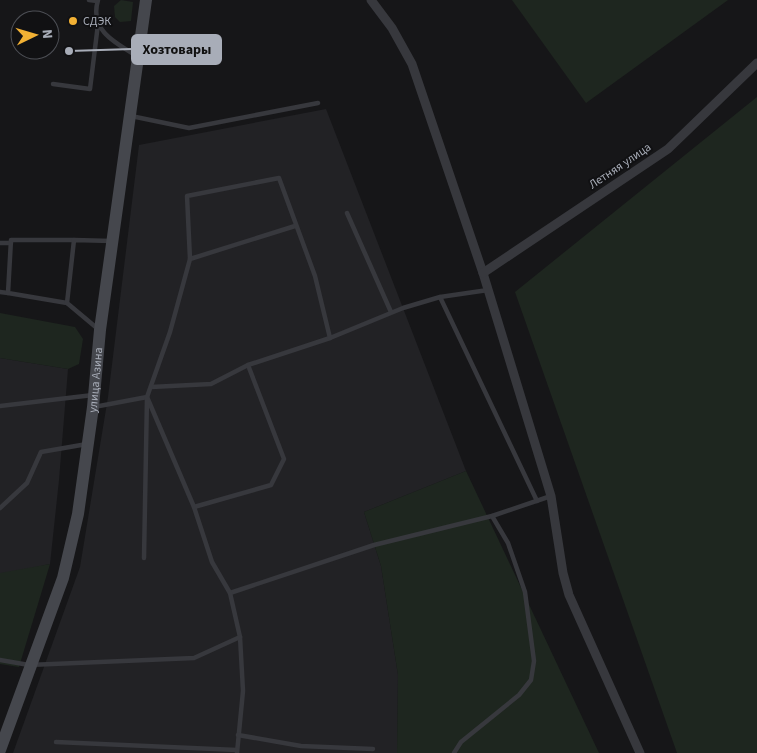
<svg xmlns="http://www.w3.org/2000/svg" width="757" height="753" font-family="'Source Sans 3',sans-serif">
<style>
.built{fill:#222225}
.green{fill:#1e261f}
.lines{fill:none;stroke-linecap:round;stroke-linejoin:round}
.lane{stroke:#37383d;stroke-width:4.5}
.street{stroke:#37383d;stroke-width:9}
.secondary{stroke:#45474d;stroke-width:12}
.poi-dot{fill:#f2b134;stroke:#111113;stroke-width:2}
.labels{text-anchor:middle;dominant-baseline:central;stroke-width:4;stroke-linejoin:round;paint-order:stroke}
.poi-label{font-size:12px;fill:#a8adb8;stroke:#111113;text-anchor:start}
.street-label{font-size:12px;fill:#a8adb8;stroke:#111113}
.leader{fill:none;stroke:#a8adb8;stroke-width:2}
.callout-dot{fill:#a8adb8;stroke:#111113;stroke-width:2}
.callout{fill:#a8adb8;stroke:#a8adb8;stroke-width:2}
.callout-label{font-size:14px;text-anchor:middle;font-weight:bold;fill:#111}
</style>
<rect width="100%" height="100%" fill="#161618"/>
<g class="built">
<polygon points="326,109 466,471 364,512 381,566 398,675 397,753 13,753 80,567 108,397 139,145"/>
<polygon points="0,358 68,369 59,480 50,564 5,574 0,573"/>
</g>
<g class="green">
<polygon points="121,0 133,2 131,21 120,22 115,17 114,6"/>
<polygon points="512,0 728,0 586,103"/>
<polygon points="757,97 757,753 677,753 515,292"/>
<polygon points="0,313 75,327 83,339 79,364 68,369 0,358"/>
<polygon points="466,471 599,753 397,753 398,675 381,566 364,512"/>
<polygon points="50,564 19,667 0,664 0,573"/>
</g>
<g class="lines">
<g class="lane">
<polyline points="89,0 97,1"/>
<path d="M98,0C89,30 115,43 137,56"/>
<polyline points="53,84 90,89 98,24"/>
<polyline points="131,116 189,128 318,103"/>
<polyline points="347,213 391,312"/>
<polyline points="0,243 11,243"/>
<polyline points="190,259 295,226"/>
<polyline points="0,292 8,293"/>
<polyline points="440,297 537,501"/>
<polyline points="67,303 8,293 11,240 74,240"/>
<polyline points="98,329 67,303 74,240 112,241"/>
<polyline points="151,387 211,384 248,365 330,338"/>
<polyline points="0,406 93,395"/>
<polyline points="94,407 147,397 194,507 212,562 230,593 374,545 492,516 551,496"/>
<polyline points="194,507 271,485 284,459 248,365"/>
<polyline points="0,508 27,483 41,452 87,444"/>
<polyline points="144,558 147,397 170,332 190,259 187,196 279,178 315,276 330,338 403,308 440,297 488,290"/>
<polyline points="230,593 240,637 243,691 237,753"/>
<polyline points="0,660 29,665 194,658 240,637"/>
<polyline points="238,735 301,746 373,749"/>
<polyline points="56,742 237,750"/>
<polyline points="454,753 461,742 519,695 531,680 534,661 525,592 508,543 492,516"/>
</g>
<g class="street">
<polyline points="371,0 392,28 412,64 483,273 551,496 563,573 569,595 640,753"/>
<polyline points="483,273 668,149 757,63"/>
</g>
<path class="secondary" id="s1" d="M0,750L63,578L78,514L93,407L100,330L146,0"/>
</g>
<circle class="poi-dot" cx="73" cy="21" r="5"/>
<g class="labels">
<g class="poi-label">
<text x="83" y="21">СДЭК</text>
</g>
<g class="street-label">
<text transform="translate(620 166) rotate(-34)">Летняя улица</text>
<text stroke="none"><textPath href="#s1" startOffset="384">улица Азина</textPath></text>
</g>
</g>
<path class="leader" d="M69 51L132 49"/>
<circle class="callout-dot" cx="69" cy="51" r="5"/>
<rect class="callout" x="132" y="35" width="89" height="29" rx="5"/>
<g class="callout-label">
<text x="177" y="54">Хозтовары</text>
</g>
<g transform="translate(35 35) rotate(85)"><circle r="24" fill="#111113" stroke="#4d4f55"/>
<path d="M0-4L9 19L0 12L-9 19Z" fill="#f2b134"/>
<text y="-8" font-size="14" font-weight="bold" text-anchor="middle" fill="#a8adb8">N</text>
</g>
</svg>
